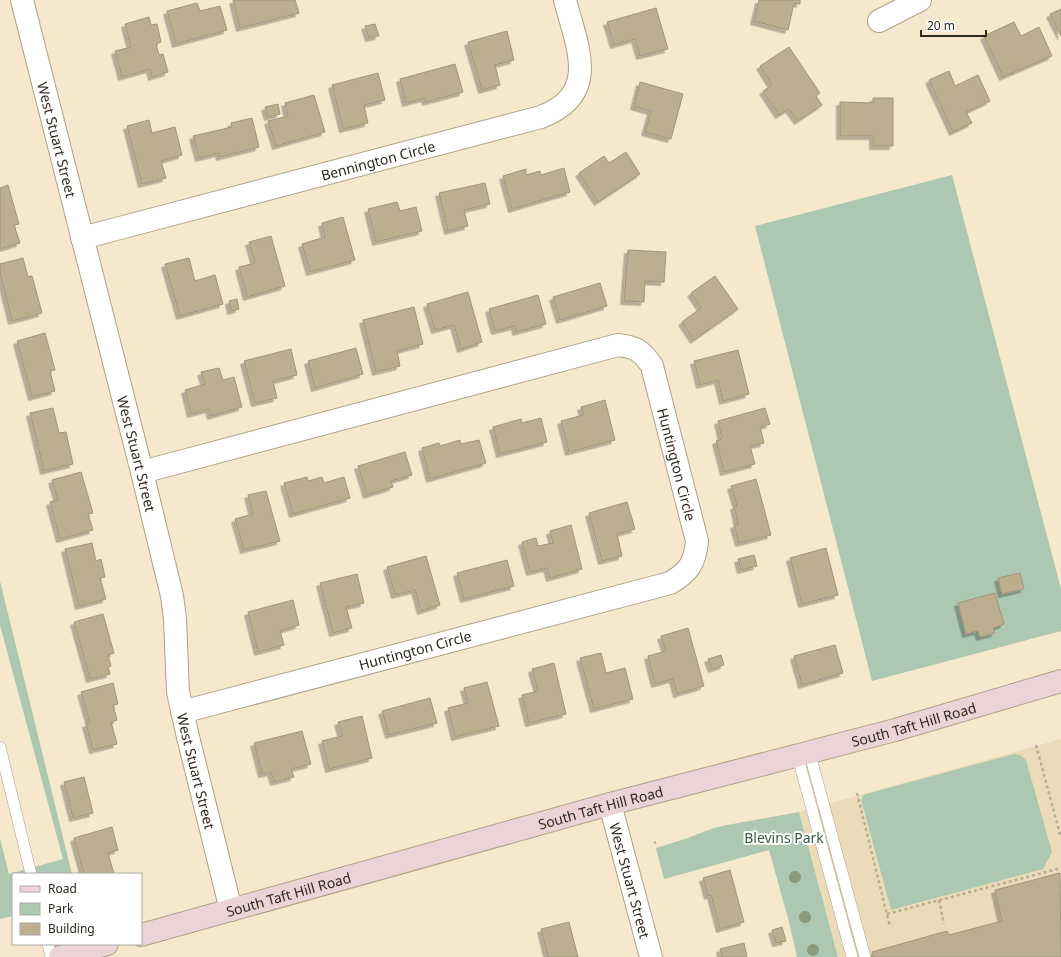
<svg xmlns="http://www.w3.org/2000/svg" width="1061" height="957" font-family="'Noto Sans',sans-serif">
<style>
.built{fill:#ecdbb8}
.green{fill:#acc8b0}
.building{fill:#bcae8f;stroke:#a1947a;filter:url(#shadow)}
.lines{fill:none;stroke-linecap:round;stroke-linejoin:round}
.lane-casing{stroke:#aea186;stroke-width:12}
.street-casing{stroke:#aea186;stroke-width:24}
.secondary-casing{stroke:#aea186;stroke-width:24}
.path{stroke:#b7ac95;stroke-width:2.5;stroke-dasharray:3 3;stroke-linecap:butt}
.lane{stroke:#fff;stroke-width:11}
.street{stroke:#fff;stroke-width:22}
.secondary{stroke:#ebd3d8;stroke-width:22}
.tree{fill:#8a9c7c}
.labels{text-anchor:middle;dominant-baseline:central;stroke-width:4;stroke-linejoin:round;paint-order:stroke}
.street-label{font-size:14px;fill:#2e291e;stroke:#fff}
.park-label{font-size:14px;fill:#315d3b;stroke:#fff}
</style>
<defs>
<filter id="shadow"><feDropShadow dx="-3.5" dy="3.5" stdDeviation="0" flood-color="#0004"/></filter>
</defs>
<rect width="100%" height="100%" fill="#f6e8cc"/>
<polygon class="built" points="1061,739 1061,957 838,957 799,812"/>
<g class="green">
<polygon points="952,175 1061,589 1061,631 872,681 755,226"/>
<polygon points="0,581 72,874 13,874 13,916 0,919 0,839 9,874 63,859 0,625"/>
<path d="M1014,754L1020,755L1026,760L1052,852L1043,869L891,910L862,803C861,798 862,796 866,794Z"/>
<polygon points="799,812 838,957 797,957 789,922 769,850 664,879 656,848 685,839 711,829 722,826"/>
</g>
<g class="building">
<polygon points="233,0 295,0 299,13 240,28"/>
<polygon points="759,0 800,0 800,4 794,3 788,30 754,21"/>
<polygon points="197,3 200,11 220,6 227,30 176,44 167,11"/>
<polygon points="656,8 668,49 640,56 635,39 614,45 607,22"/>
<polygon points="1061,9 1061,36 1050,14"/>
<polygon points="149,17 151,25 157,24 161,42 156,44 159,55 163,54 168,72 152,77 150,69 122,77 115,51 131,47 125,24"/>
<polygon points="1014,22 1021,36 1039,27 1052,56 1003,77 984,36"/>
<polygon points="375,24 379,36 369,38 365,26"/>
<polygon points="507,31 514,60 495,65 500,85 482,90 468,42"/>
<polygon points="789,47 820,93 816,96 822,105 798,121 789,109 779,115 763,91 772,85 760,66"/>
<polygon points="455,64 463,92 426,102 425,98 406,103 400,79"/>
<polygon points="949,71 955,86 978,75 990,101 966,112 972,123 953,132 929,80"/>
<polygon points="378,73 385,100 364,105 368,123 343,129 332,85"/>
<polygon points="640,82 683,94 671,139 645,132 651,111 634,106"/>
<polygon points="314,95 325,132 276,146 268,121 288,116 285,103"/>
<polygon points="873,98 893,98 893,146 873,146 873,136 840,136 840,102 873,103"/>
<polygon points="278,104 280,114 268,117 265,107"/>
<polygon points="252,118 259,147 220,157 219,153 199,158 193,136 232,127 231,123"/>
<polygon points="149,120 152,133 175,127 182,155 161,161 166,178 142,184 127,126"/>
<polygon points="626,152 640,174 598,202 579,173 604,156 609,163"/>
<polygon points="564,168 570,192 512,209 503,176 526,169 526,175 540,171 541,175"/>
<polygon points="485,183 490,204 464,210 468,226 448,231 439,193"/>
<polygon points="8,185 19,224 14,225 20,243 0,249 0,188"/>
<polygon points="397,202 400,211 416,207 422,231 376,242 368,209"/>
<polygon points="343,217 355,260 310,272 302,244 325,237 322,223"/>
<polygon points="271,236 285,286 247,297 239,267 255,263 249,242"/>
<polygon points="628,250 666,252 664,282 645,281 644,302 624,301"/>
<polygon points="23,258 28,277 32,276 42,313 12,321 0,273 0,264"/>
<polygon points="189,258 195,281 215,275 223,304 180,316 165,264"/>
<polygon points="715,276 738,309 694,340 682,322 701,308 691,293"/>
<polygon points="600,283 607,306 560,320 553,297"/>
<polygon points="468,292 482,342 461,349 454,325 435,330 427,304"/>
<polygon points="538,295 546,324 516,332 515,326 495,331 489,309"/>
<polygon points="237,299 239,309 231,311 229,301"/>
<polygon points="414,307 423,344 397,351 400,366 376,372 363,320"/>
<polygon points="45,333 55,370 50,371 55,391 32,397 17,341"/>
<polygon points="356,348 363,374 315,388 308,361"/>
<polygon points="291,349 297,375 273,381 277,398 255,403 244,361"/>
<polygon points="738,350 749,394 723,401 718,380 700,385 694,361"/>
<polygon points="219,368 223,380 234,377 242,407 211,416 209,409 191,414 185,390 205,384 201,372"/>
<polygon points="605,400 615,440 569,452 561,421 583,415 581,407"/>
<polygon points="53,408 59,433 66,432 73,464 44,471 30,413"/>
<polygon points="765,408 770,424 760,427 764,443 750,446 755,464 724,472 716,441 722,439 718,421"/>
<polygon points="541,418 547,442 500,454 493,427 521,419 522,423"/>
<polygon points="460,440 461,444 479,440 486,463 430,479 422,448 439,443 440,446"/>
<polygon points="405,452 412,475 391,481 393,487 367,495 358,466"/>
<polygon points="81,472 93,513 88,514 93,530 60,539 50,502 58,500 52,480"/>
<polygon points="307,477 308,481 322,477 324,483 344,477 350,498 293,514 284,483"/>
<polygon points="756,479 771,535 739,543 734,525 738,524 734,506 737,506 731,486"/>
<polygon points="266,491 280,541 244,550 235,519 253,514 248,495"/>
<polygon points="627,502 635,529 617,534 622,556 602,561 589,513"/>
<polygon points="571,525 582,569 550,578 547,568 530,572 522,542 536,538 538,546 553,543 550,531"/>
<polygon points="92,543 96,561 101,559 105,577 100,578 106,599 79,606 65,549"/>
<polygon points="826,548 838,595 802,604 790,558"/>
<polygon points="754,555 757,566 741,570 738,559"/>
<polygon points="426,556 440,605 421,611 415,590 395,595 387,567"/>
<polygon points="507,560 514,586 464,599 457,573"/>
<polygon points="1020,573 1024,589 1002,594 998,578"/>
<polygon points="357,574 364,603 346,607 352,628 333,633 320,583"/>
<polygon points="995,593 1004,624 993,628 995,633 980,637 978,631 966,634 958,603"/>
<polygon points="293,600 299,625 280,631 284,645 258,652 248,612"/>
<polygon points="103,614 114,653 108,655 111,666 108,667 110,674 90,679 74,622"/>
<polygon points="688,628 704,686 677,694 673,679 655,684 648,656 666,651 661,636"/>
<polygon points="835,645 843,673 802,685 794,656"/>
<polygon points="601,653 606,673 625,668 633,699 594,709 580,658"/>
<polygon points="721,655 724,665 712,669 708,659"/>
<polygon points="554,663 566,714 529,723 522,695 538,691 532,669"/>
<polygon points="487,682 499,726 455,737 448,708 468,703 464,688"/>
<polygon points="113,683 118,704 113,705 117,720 111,722 117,744 93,750 86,724 90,723 81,692"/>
<polygon points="430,698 437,723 389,735 382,711"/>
<polygon points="362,716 372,758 329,769 322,741 342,736 338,722"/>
<polygon points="302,731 311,764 291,769 294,777 274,782 271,772 262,774 254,743"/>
<polygon points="84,777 93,813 73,818 64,782"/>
<polygon points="112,827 118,850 108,853 114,874 84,874 74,838"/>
<polygon points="730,870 744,922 720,929 711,895 708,896 703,878"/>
<polygon points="1060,873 1061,957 874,957 872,952 947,931 949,935 1002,921 995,890"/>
<polygon points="569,922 578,957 548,957 541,929"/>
<polygon points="782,927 786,941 776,943 772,930"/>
<polygon points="744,943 747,957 722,957 720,949"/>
</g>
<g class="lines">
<defs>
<g id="lane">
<polyline points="0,747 31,874"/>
<polyline points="809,751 865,957"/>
<polyline points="797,754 852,957"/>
<polyline points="48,944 51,957"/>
</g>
<g id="street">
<path id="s1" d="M22,0L142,472L172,596L175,619L178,692L188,737L231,910"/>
<polyline points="879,21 920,0"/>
<path id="s2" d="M82,238L541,117C601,94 577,47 565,0"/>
<path id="s3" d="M142,472L618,345C636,347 642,351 652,366L697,541C695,563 689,572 670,583L182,712"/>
<path id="s4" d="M610,804L651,957"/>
</g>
<g id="secondary">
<path id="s5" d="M141,935L610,804L895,730L1061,681"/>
<polyline points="60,957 107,944"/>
</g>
</defs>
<use href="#lane" class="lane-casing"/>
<use href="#street" class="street-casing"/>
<use href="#secondary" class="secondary-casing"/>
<g class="path">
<polyline points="1036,745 1061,838"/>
<polyline points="857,793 890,927"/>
<polyline points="654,843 656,842"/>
<polyline points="939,900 944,924"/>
<polyline points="887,914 1061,868"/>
</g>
<use href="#lane" class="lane"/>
<use href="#street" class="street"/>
<use href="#secondary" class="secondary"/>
</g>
<g class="tree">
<circle cx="795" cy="877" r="6"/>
<circle cx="805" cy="917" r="6"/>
<circle cx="813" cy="950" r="6"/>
</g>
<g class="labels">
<g class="street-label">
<text stroke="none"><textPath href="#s1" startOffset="144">West Stuart Street</textPath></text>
<text stroke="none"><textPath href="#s2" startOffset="306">Bennington Circle</textPath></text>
<text stroke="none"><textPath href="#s1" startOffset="468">West Stuart Street</textPath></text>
<text stroke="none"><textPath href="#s3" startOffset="636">Huntington Circle</textPath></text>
<text transform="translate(415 650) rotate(-15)">Huntington Circle</text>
<text stroke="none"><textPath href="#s5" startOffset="801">South Taft Hill Road</textPath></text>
<text stroke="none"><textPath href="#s1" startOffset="792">West Stuart Street</textPath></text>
<text stroke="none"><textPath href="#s5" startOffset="477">South Taft Hill Road</textPath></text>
<text stroke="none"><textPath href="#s4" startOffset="79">West Stuart Street</textPath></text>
<text stroke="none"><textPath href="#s5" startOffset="153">South Taft Hill Road</textPath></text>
</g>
<g class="park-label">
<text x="784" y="837">Blevins Park</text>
</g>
</g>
<rect x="12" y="873" width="130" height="72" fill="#ffffff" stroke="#aba9a5"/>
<rect x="20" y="886" width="20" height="6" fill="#ebd3d8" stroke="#aba9a5"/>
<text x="48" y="893" font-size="12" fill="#2e291e">Road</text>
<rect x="20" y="903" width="20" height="12" fill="#acc8b0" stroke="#aba9a5"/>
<text x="48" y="913" font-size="12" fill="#2e291e">Park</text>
<rect x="20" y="923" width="20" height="12" fill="#bcae8f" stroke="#aba9a5"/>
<text x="48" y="933" font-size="12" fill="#2e291e">Building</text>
<path d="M921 30v6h65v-6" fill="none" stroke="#2e291e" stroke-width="2"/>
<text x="927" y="30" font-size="12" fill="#2e291e" stroke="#ffffff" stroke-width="3" paint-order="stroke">20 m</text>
</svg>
